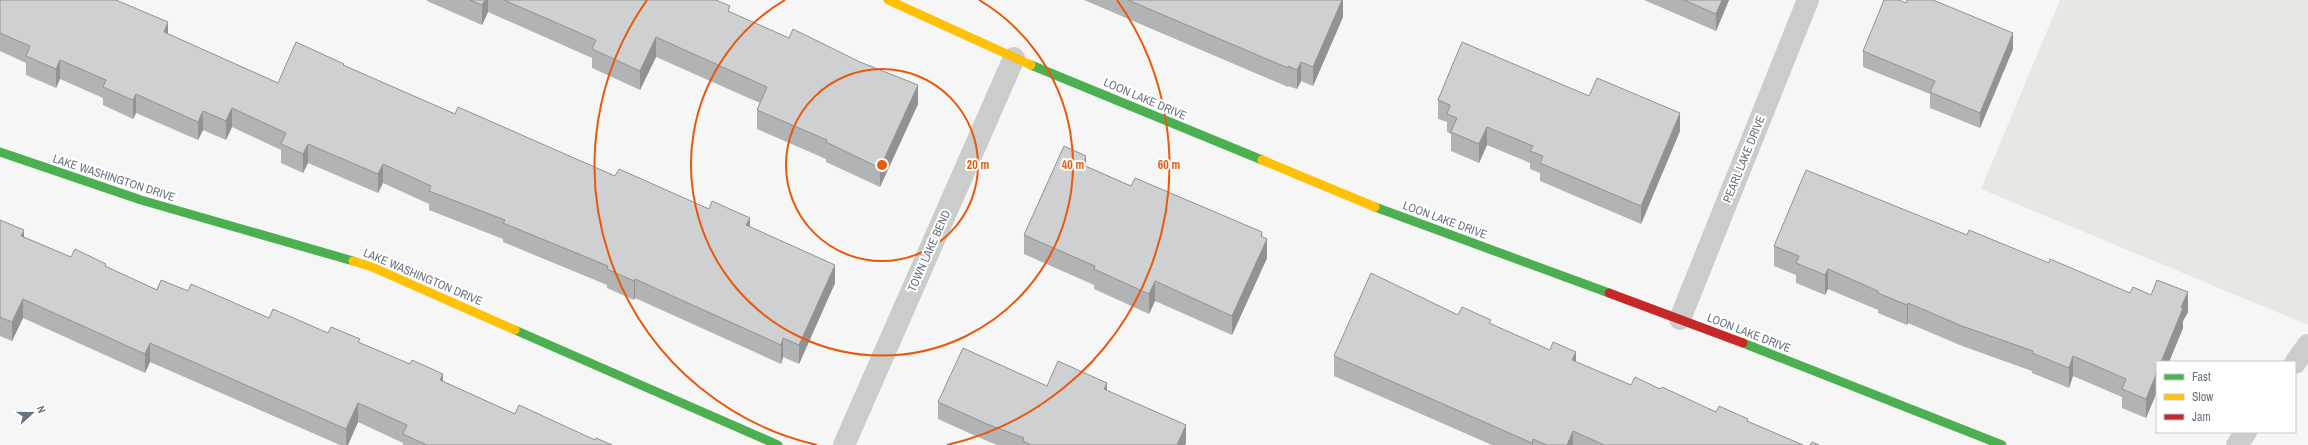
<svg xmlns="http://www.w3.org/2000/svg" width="2308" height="445" font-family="'Archivo Narrow',sans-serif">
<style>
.green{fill:#e6e8e4}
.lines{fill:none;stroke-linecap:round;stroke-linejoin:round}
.street{stroke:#cbcccc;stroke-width:22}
.fast{stroke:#4caf50;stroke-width:9}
.slow{stroke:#ffc107;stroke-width:9}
.jam{stroke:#c62828;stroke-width:9}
.wall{fill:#b2b3b4}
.shaded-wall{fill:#919292}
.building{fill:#cfd0d1;stroke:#919292}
.ring{fill:none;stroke:#e8590c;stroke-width:2}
.labels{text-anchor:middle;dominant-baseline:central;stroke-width:4;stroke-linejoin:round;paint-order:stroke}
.street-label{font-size:12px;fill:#6a7481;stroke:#fff}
.centre{fill:#e8590c;stroke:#fff;stroke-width:2}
.ring-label{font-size:12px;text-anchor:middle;font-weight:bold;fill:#e8590c;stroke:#fff;stroke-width:4;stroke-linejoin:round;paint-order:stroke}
</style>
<rect width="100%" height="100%" fill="#f6f6f6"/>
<polygon class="green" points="2060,0 2308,0 2308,325 1981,189"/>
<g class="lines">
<g class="street">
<polyline points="1680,319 1808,0"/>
<polyline points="2295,363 2308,345"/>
<polyline points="844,445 1014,58"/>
<polyline points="2237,445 2246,432"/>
</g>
<g class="fast">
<polyline points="1031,65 1262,160"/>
<polyline points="0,152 141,200 353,261"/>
<polyline points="1375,207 1609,293"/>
<polyline points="515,330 778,445"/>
<polyline points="1743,343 2002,445"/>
</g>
<g class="slow">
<polyline points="888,0 1031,65"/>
<polyline points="1262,160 1375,207"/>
<polyline points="353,261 372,267 515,330"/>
</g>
<polyline class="jam" points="1609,293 1743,343"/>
</g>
<g class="wall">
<polygon points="0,0 168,34 278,83 344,66 455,114 615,176 709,209 750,227 835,283 799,364 783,357 781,364 635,298 634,300 607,288 607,285 503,242 503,239 429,210 429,204 383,183 378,193 308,163 303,173 281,163 281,150 232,127 226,140 203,130 198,140 136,113 133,119 103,105 103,98 60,79 56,88 26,75 26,63 0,51"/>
<polygon points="427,0 716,0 730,12 918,104 880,187 826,162 826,159 757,129 757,110 760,103 656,57 640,90 592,68 592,58 488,12 482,25 427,1"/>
<polygon points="1084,0 1343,0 1343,17 1313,86 1301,81 1297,89 1288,86 1288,87"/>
<polygon points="1644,0 1729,0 1716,31"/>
<polygon points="2013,49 1980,128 1930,108 1930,94 1863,67 1863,51"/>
<polygon points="1589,96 1680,131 1641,224 1540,181 1540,173 1530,169 1530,163 1487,145 1479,163 1451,151 1451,134 1447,132 1447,122 1438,119 1438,100"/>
<polygon points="1086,166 1131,186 1262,236 1267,258 1232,335 1155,301 1149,314 1094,289 1094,285 1024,254 1024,235"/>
<polygon points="0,220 24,237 71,257 106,267 157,290 188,291 269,318 328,333 360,343 515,414 595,440 612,445 403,445 403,443 358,422 348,445 340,445 150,362 145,373 23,318 12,341 0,336"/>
<polygon points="1967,235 2049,263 2130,293 2188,312 2183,321 2183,328 2146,418 2122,408 2122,397 2073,376 2069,388 2032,373 2032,371 1962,346 1908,323 1907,325 1878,313 1878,310 1828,289 1825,295 1796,283 1796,275 1774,266 1774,246"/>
<polygon points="1458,315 1491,324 1576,362 1631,385 1660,389 1716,412 1748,422 1803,445 1492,445 1334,376 1334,356"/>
<polygon points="1047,386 1107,390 1186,442 1185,445 997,445 987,441 938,419 938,402"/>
</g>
<g class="shaded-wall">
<polygon points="485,0 488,0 488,12 482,25 482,5"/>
<polygon points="1342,0 1343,0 1343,17 1313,86 1313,67"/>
<polygon points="1722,0 1729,0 1716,31 1716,14"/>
<polygon points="168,22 168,41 164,32"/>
<polygon points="2013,33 2013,49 1980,128 1980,113"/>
<polygon points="656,37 656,57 640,90 640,71"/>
<polygon points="60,60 60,79 56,88 56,69"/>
<polygon points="1301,62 1301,81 1297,89 1297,70"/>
<polygon points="918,85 918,104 880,187 880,168"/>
<polygon points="136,94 136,113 133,119 133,100"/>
<polygon points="232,108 232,127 226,140 226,121"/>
<polygon points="203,111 203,130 198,140 198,122"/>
<polygon points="1680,113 1680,131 1641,224 1641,206"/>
<polygon points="1487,127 1487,145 1479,163 1479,144"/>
<polygon points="308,144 308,163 303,173 303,154"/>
<polygon points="1086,156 1086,176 1083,165"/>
<polygon points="383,164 383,183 378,193 378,174"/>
<polygon points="750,218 750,237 746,225"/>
<polygon points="24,230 24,249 21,236"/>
<polygon points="1262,232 1262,250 1267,239 1267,258 1232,335 1232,316"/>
<polygon points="835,265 835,283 799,364 799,345"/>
<polygon points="1828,269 1828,289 1825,295 1825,275"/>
<polygon points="635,279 635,298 634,300 634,281"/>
<polygon points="1155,281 1155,301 1149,314 1149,294"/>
<polygon points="2188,292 2188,312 2183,321 2183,328 2169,362 2161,362 2181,307"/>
<polygon points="23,299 23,318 12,341 12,322"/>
<polygon points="1908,303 1908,323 1907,325 1907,305"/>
<polygon points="783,338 783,357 781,364 781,345"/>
<polygon points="150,343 150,362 145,373 145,354"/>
<polygon points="1576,352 1576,371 1572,360"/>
<polygon points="2073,356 2073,376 2069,388 2069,368"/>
<polygon points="2157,372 2157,392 2146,418 2146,399"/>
<polygon points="443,374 443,393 440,380"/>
<polygon points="1107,383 1107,400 1104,389"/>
<polygon points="358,403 358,422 348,445 346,445 346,429"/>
<polygon points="1186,425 1186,442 1185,445 1177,445"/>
<polygon points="1573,431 1573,445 1567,445"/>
<polygon points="1533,439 1533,445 1532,445 1532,443"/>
</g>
<g class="building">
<polygon points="0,0 116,0 168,22 164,32 278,83 296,42 344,64 343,65 455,114 458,107 615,176 619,169 709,209 712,201 750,218 746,225 835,265 799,345 783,338 781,345 635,279 634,281 607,269 608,266 503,223 505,220 429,191 431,186 383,164 378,174 308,144 303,154 281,144 286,133 232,108 226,121 203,111 198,122 136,94 133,100 103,87 106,80 60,60 56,69 26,56 30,46 0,33"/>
<polygon points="470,0 485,0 482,5"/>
<polygon points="504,0 716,0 730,6 728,11 789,38 793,29 860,62 918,85 880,168 826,142 827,140 757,110 767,87 656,37 640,71 592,49 596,40"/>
<polygon points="1128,0 1342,0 1313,67 1301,62 1297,70 1288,66 1288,68"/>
<polygon points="1684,0 1722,0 1716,14"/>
<polygon points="1884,0 1899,0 1906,3 1907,0 1933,0 2013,33 1980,113 1930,92 1935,81 1863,51"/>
<polygon points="1462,42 1589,96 1597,78 1680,113 1641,206 1540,163 1543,156 1530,151 1533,146 1487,127 1479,144 1451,132 1457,118 1447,114 1450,105 1438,100"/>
<polygon points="1064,146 1086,156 1083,165 1131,186 1135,178 1262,232 1261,236 1267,239 1232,316 1155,281 1149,294 1094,269 1095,266 1024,235"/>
<polygon points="1806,170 1967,235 1969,230 2049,263 2050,259 2130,293 2133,287 2151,295 2157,280 2188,292 2181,307 2183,308 2161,362 2157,362 2157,372 2146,399 2122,389 2126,379 2073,356 2069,368 2032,353 2033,351 1962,326 1908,303 1907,305 1878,293 1878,291 1828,269 1825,275 1796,263 1799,256 1774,246"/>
<polygon points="0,220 24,230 21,236 71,257 75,249 106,264 105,266 157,290 161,280 188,291 191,284 269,318 273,309 328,333 331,327 360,339 358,342 410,364 412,360 443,374 440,380 515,414 519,405 595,440 596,438 612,445 427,445 403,434 407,425 358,403 346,429 150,343 145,354 23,299 12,322 0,317"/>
<polygon points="1371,273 1458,315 1462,307 1491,320 1489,323 1550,350 1553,342 1576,352 1572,360 1631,385 1635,377 1660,389 1662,387 1716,412 1719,406 1748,419 1747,421 1803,445 1604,445 1573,431 1567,445 1547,445 1533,439 1532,443 1334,356"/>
<polygon points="963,348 1047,386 1058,361 1107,383 1104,389 1186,425 1177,445 1031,445 1023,441 1024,438 987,424 938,402"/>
<polygon points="1812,442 1819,445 1810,445"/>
</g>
<g class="ring">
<circle cx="882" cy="165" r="96"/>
<path d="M979 0A191 191 0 1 1 785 0"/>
<path d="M817 445A287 287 0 0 1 647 0M1117 0A287 287 0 0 1 947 445"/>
</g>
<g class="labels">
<g class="street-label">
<text transform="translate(1145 99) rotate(23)">LOON LAKE DRIVE</text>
<text transform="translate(1744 159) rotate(-68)">PEARL LAKE DRIVE</text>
<text transform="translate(114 178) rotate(18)">LAKE WASHINGTON DRIVE</text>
<text transform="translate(1445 220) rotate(20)">LOON LAKE DRIVE</text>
<text transform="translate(929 251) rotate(-66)">TOWN LAKE BEND</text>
<text transform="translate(423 277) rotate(23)">LAKE WASHINGTON DRIVE</text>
<text transform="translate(1749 333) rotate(21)">LOON LAKE DRIVE</text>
</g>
</g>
<circle cx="882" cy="165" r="6" class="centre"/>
<g class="ring-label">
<text x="978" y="169">20 m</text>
<text x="1073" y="169">40 m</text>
<text x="1169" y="169">60 m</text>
</g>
<rect x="2156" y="361" width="140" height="72" fill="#ffffff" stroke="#c3c7cd"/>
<rect x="2164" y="374" width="20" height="6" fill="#4caf50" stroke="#c3c7cd"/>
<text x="2192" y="381" font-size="12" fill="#6a7481">Fast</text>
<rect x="2164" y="394" width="20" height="6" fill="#ffc107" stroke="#c3c7cd"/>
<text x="2192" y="401" font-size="12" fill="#6a7481">Slow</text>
<rect x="2164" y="414" width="20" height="6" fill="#c62828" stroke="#c3c7cd"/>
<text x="2192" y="421" font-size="12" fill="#6a7481">Jam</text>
<g transform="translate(32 413) rotate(69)" stroke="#ffffff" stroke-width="3" paint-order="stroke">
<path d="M0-3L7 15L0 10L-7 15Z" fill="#6a7481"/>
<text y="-6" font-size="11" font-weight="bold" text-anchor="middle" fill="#6a7481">N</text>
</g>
</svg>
